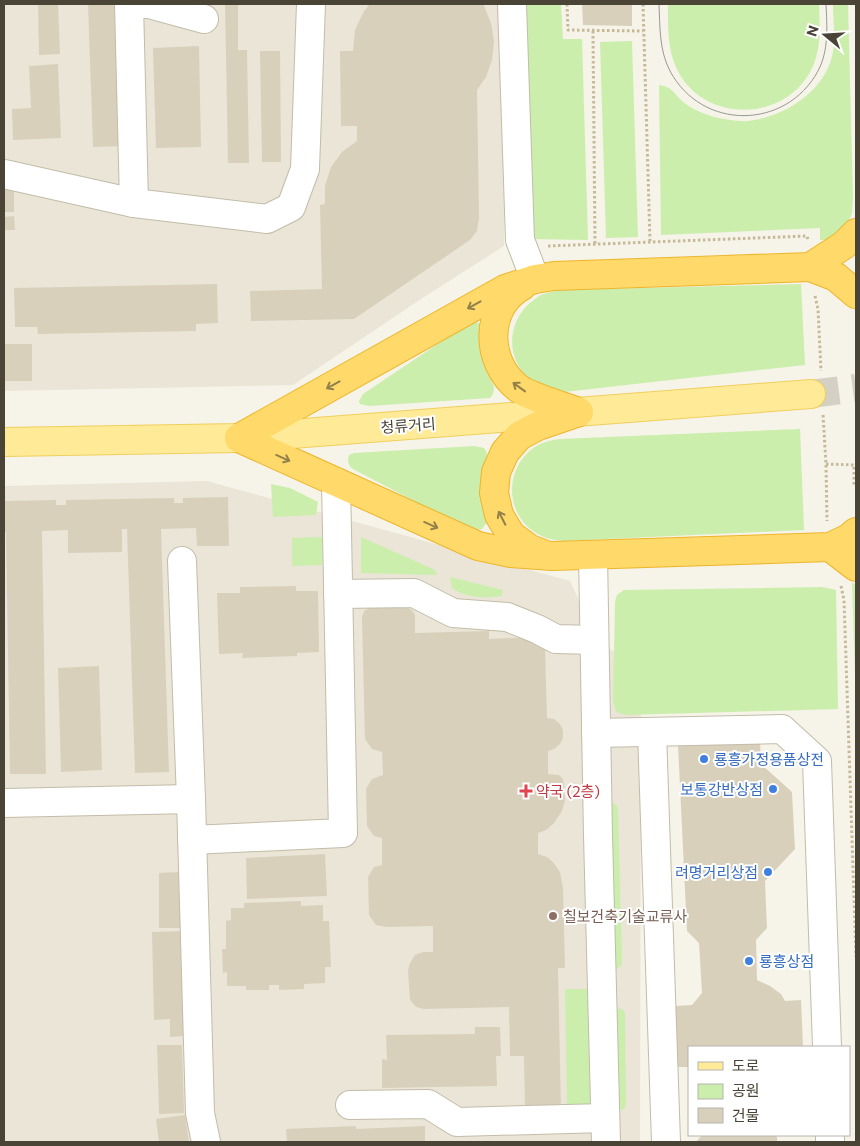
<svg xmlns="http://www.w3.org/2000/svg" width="860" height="1146" font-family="Commissioner,'Noto Sans KR',sans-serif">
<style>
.residential{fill:#eae5d6}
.green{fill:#cbeead}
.building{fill:#d9d0bc}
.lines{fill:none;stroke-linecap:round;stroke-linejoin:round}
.major-tunnel{stroke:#d4d0c4;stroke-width:28;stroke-dasharray:28 14;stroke-linecap:butt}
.minor-casing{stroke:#c2bca9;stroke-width:30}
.major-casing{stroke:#f0cf5c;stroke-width:30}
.highway-casing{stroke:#edb52a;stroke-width:30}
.path{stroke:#c6b999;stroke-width:3;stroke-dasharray:2.5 2.5;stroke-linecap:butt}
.minor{stroke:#fff;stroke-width:28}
.major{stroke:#ffea98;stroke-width:28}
.highway{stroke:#ffd96a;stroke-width:28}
.tram{stroke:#989898;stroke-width:1}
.oneway{stroke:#92804b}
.shop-dot{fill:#3f7fe0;stroke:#fff;stroke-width:2}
.health-dot{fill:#e0444e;stroke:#fff;stroke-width:2}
.education-dot{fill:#8d6e63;stroke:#fff;stroke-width:2}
.labels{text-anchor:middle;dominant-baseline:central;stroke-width:4;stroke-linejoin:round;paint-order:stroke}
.street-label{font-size:15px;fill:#4a4436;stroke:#fff}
.shop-label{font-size:15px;fill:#366cbe;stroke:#fff;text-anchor:start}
.health-label{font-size:15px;fill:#be3a42;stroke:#fff;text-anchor:start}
.education-label{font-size:15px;fill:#785e54;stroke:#fff;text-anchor:start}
</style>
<rect width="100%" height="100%" fill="#f6f3e8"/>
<g class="residential">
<polygon points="4,4 506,4 504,246 421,299 293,385 4,391"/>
<polygon points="207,481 570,581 598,641 641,670 640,1142 4,1142 4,486"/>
</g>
<g class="green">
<polygon points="525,4 561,4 563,39 582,39 588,240 530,239"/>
<path d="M668,4H819C820,29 822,55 807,77C776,124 699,120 676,67C667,47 668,25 668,4Z"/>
<path d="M833,4H848L853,196L852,213L847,225L829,240H820V228L661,235L659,85C676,88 674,96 686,104C694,110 705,114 714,117C724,119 738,122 748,121C784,117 822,93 832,57C836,40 833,21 833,4Z"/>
<polygon points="632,41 638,237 606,238 600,42"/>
<path d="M801,284L805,365L564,392C552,391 539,387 529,379C524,375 520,369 517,363C506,341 514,313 535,299C542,293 551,292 560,290Z"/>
<polygon points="476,322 480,324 482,327 482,354 488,375 493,384 494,388 493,394 490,398 369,406 360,404 359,401 363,394 469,323"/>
<path d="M800,429L804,530L564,541C555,540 546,539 538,534C505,516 503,468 535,447C543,442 551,440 560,439Z"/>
<path d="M474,446L484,448L487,453L481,479V491L486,512L487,522L482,529L477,530L445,517L353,469C348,465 347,462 349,455L354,453Z"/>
<polygon points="271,484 290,488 318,502 316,515 273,517"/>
<polygon points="322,537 322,565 292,566 292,538"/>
<polygon points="361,537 435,570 437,575 361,573"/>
<path d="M450,577L503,590L502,596C484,598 468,599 452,588Z"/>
<polygon points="852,582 856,586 856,707"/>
<polygon points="822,587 836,590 838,709 626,715 616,712 613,701 615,602 617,595 624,590"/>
<polygon points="613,803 616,805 618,808 622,963 620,967 617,969 613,967 609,805"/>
<polygon points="565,989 592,989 596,1094 590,1109 567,1109"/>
<polygon points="619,1008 623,1010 625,1013 626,1104 625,1108 622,1110 618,1108 616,1010"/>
</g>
<g class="building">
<polygon points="38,4 58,4 60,54 39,55"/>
<polygon points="88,4 119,4 124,146 93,147"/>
<polygon points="225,4 238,4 238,50 247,50 249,163 228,163"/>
<polygon points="370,4 483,4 484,6 491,23 494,41 492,60 486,77 477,90 479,218 477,231 470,240 354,319 251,321 250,291 322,289 320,205 325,204 325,186 331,167 342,152 357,141 357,126 341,126 340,51 353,51 355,30 364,11"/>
<polygon points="582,4 632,4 632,26 583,25"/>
<polygon points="199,46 201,147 156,148 153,48"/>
<polygon points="260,51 280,51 281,162 262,162"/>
<polygon points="58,64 61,138 13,140 12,109 31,108 29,66"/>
<rect x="4" y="190" width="10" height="22"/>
<polygon points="14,216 15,230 4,230 4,217"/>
<polygon points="217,284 218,323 196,324 196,331 38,334 37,327 15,327 14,288"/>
<rect x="4" y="344" width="28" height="37"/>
<polygon points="228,497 229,546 197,546 196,528 161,529 169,772 135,773 127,529 122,529 122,552 68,553 68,530 42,531 46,774 10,774 6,532 4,532 4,501 56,500 56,505 66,505 66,500 174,498 174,503 183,503 183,498"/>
<polygon points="296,586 296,591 318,591 319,652 297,653 297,656 242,658 243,653 219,654 217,593 240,593 240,587"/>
<polygon points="406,607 412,610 415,615 415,633 489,631 489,639 534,637 545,648 547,718 554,719 560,724 563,730 563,738 560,744 554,749 548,751 548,774 559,775 563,779 564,785 565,800 562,811 554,823 546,830 538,833 538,854 547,857 553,862 560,872 563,888 565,968 558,968 561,1110 525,1110 524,1056 510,1056 509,1007 424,1009 416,1007 410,1000 408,970 410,963 415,955 423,952 433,952 433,926 387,927 376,925 369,915 368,877 374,867 382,865 382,838 374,836 367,826 366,789 372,779 383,775 382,752 372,749 365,739 362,617 364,611 369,608"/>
<polygon points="99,666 102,770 61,772 58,668"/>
<polygon points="760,741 761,764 792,792 795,849 765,881 767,928 756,940 757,980 770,986 781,994 785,1001 801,1000 803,1047 689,1047 689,1067 678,1067 675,1006 692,1005 702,993 699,943 687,931 678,745"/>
<polygon points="325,854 327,896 247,899 246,858"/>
<polygon points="180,872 181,928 159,928 159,873"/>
<polygon points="301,901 301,906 323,905 323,921 329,921 331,967 325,967 325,983 304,984 304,989 279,990 279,985 269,985 269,990 246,990 246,986 227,986 227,972 223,973 222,949 226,949 226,921 231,920 231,908 244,908 244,903"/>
<polygon points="181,931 184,1036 170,1037 170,1019 154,1020 152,932"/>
<polygon points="475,1027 500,1027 501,1056 496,1056 497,1086 382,1088 382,1059 387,1060 386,1035 475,1034"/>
<polygon points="157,1045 182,1045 184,1113 159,1114"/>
<polygon points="185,1115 189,1142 159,1142 156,1119"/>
<polygon points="356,1126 356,1129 425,1126 425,1142 287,1142 286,1129"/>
<polygon points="702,1135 774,1135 777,1137 777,1142 696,1142"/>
</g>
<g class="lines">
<polyline class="major-tunnel" points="811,394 856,388"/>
<defs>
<g id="minor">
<polyline points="129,4 134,203"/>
<polyline points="129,4 149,4 204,19"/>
<polyline points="512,4 520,240 535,279"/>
<polyline points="4,174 134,203 267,219 291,207 305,169 311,4"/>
<polyline points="593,555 598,835 606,1142"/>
<polyline points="182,561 191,799 200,1113 206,1142"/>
<polyline points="338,594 414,593 453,613 507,617 537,629 556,639 594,640"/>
<polyline points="652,732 666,1142"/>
<polyline points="596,733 782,729 817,761 827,1047"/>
<polyline points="4,803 191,799"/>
<polyline points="192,840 343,833 336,482"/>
<polyline points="350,1105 428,1104 457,1122 605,1118"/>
<polyline points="830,1135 830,1142"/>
</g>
<polyline id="major" points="4,442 239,438 811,394"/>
<g id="highway">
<polyline points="810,267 836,277 856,294"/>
<path d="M522,286C484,307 485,362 518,388C530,397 563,406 579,412"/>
<polyline points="239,438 505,289 535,279 554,276 810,267 844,245 856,233"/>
<polyline points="239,438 478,546 511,553 552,556 830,547 849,538 856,532"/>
<polyline points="830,547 856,567"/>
<polyline points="541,553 530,549 511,535 499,515 494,493 496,472 505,452 519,436 538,426 579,412"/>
</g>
</defs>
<use href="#minor" class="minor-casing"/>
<use href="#major" class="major-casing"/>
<use href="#highway" class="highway-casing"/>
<g class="path">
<polyline points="567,4 568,30 643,31"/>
<polyline points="643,4 650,241"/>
<polyline points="593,31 595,244"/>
<polyline points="548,246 807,236 808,240"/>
<polyline points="815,296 818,309 821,371"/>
<polyline points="823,415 826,464 827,521"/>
<polyline points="826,464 854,465 854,487"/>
<polyline points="841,586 844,600 856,957"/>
</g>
<use href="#minor" class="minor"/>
<use href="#major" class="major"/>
<use href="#highway" class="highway"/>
<path class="tram" d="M659,4C660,26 659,50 670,71C702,131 786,130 818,71C829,50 827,27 826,4"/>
</g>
<defs><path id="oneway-shaft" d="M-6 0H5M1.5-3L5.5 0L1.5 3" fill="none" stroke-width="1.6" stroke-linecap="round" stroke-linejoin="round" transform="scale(1.25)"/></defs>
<g class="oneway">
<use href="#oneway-shaft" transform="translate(474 305) rotate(151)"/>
<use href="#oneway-shaft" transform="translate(333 385) rotate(151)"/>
<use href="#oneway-shaft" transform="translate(519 387) rotate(-144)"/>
<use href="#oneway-shaft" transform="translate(283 458) rotate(24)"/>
<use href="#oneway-shaft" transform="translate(502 518) rotate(-117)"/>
<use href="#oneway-shaft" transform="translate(431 525) rotate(24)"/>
</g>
<g class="shop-dot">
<circle cx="704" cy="759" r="5"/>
<circle cx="773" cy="789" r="5"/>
<circle cx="768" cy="872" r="5"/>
<circle cx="749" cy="961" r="5"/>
</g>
<path class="health-dot" d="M523.5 783.5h5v5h5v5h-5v5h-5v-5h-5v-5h5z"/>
<circle class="education-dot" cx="553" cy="916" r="5"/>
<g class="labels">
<g class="street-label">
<text transform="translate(408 425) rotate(-4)">청류거리</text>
</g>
<g class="shop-label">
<text x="714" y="759">룡흥가정용품상전</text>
<text x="763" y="789" text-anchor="end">보통강반상점</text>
<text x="758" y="872" text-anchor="end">려명거리상점</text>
<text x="759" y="961">룡흥상점</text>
</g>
<g class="health-label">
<text x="536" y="791">약국 (2층)</text>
</g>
<g class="education-label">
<text x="563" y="916">칠보건축기술교류사</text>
</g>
</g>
<rect width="860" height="1146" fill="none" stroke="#4a4436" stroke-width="10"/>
<rect x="688" y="1046" width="162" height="90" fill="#ffffff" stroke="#b7b4af"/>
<rect x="698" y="1062" width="25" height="8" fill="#ffea98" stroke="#b7b4af"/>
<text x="732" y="1071" font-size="15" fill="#4a4436">도로</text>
<rect x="698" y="1084" width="25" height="15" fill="#cbeead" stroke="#b7b4af"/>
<text x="732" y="1096" font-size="15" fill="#4a4436">공원</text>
<rect x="698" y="1108" width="25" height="15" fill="#d9d0bc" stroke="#b7b4af"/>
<text x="732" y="1121" font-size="15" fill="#4a4436">건물</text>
<g transform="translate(825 35) rotate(288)" stroke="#ffffff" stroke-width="4" paint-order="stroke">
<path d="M0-4L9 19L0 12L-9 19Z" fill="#4a4436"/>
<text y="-8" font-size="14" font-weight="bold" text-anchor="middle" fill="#4a4436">N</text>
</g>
</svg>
